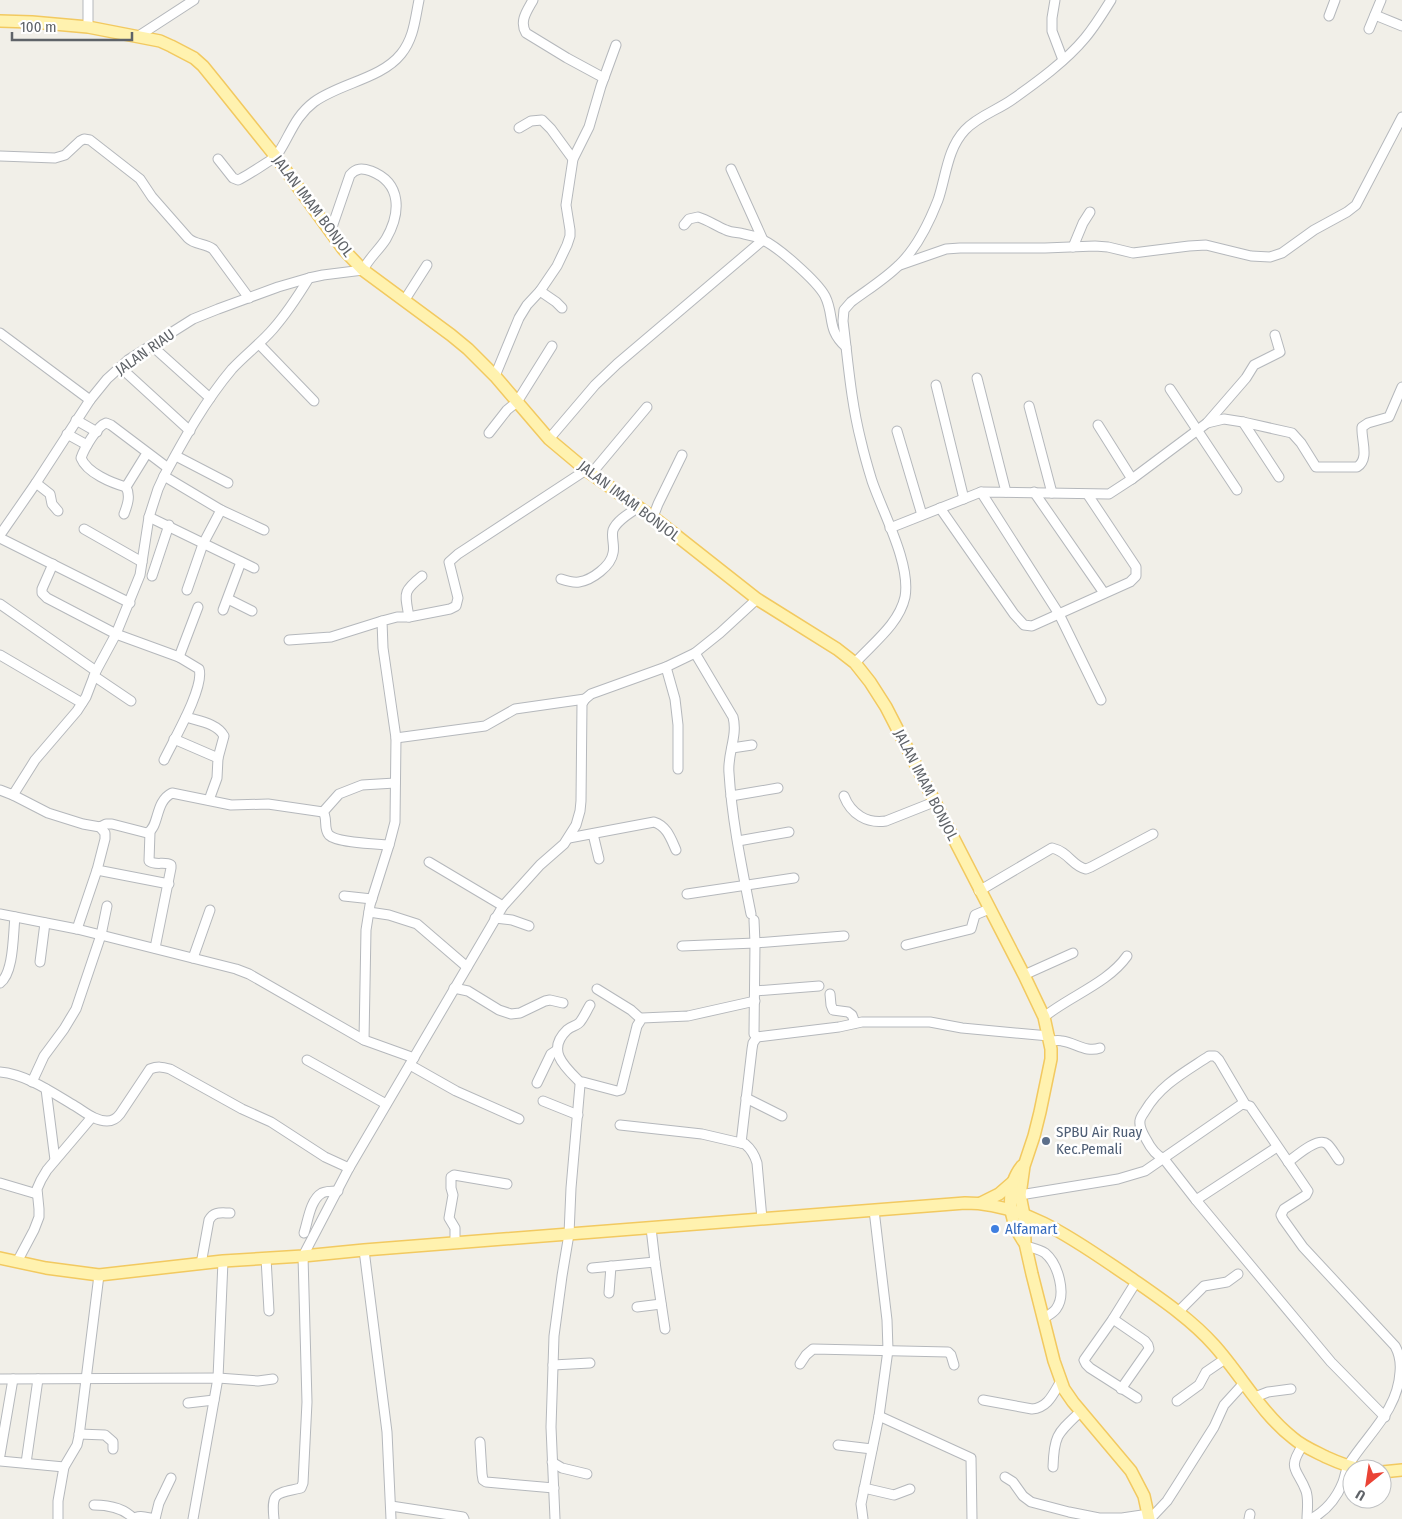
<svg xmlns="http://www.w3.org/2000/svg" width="1402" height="1519" font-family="'Fira Sans Condensed',sans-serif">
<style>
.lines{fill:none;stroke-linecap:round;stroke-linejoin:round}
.minor-casing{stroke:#b5b8bc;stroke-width:11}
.major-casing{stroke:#f2c960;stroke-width:14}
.minor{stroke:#fff;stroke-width:9}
.major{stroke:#fff2af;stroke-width:11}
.service-dot{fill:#5c6f8a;stroke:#fff;stroke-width:2}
.shop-dot{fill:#3f7fe0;stroke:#fff;stroke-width:2}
.labels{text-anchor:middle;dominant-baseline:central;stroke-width:5;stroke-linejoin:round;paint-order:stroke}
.street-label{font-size:15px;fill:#5f6368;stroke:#fff}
.service-label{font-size:15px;fill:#4e5e75;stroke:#fff;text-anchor:start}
.shop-label{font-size:15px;fill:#366cbe;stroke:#fff;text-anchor:start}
</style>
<rect width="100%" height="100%" fill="#f1efe8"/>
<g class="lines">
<defs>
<g id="minor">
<path d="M533,0C527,11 519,21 526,33L567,58L604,78"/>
<polyline points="1055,0 1052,18 1052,31 1063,60"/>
<polyline points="1375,15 1402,26"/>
<polyline points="1329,16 1335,0"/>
<polyline points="88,27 88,0"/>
<polyline points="1369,29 1381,0"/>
<polyline points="137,37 194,0"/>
<polyline points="519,128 531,121 542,120 551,129 573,159"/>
<path d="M0,156L55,158L65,155L80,141L84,139L90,140L140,179L152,197L188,238C195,245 205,243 213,249L249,298"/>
<path d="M218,159L233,178L238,180C243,178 275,158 277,155C290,136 294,117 314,102C340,83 381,79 401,54C414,38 415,19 419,0"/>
<path d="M684,225L689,219L698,217C708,220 716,226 726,230C732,233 738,232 744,234C750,235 757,237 763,240C778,247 817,281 825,296C835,316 826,329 846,347"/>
<polyline points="1073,247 1083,223 1090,212"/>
<polyline points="900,265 946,249 960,248 1045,248 1095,246 1108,247 1133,253 1189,246 1206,245 1251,256 1270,257 1282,253 1314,230 1347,212 1356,205 1402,117"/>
<polyline points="540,291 556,302 562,308"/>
<polyline points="404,301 427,265"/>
<polyline points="0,333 90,400"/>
<polyline points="259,344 314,401"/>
<polyline points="151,345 210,398"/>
<polyline points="120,367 190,431"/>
<polyline points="495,376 519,318 527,305 540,291 557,266 567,245 570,236 570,230 566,205 573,159 589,127 601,86 616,45"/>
<polyline points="977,378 1006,492"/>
<polyline points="936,385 964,499"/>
<polyline points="1170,389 1237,490"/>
<polyline points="1029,406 1052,493"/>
<polyline points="76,420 97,432"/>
<polyline points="1243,422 1279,477"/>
<path d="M1207,423L1224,419L1243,422L1292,433L1301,443L1316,467H1357C1370,459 1361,440 1362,427L1368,423L1389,417L1402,387"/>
<polyline points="1098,425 1132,479"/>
<polyline points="897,431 922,515"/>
<polyline points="489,433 507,410 517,402 552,346"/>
<polyline points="67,434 87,445"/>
<polyline points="549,439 595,385 617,364 763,240 731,169"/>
<path d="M147,453L126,487C112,483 87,473 81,458C84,449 97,426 106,423L111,425L168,468"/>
<polyline points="176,456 228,483"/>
<polyline points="591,474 647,407"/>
<polyline points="164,476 221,510 264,530"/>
<polyline points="36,483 50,494 52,504 58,511"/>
<polyline points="981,492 1059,614 1101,700"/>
<polyline points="1034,492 1104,593"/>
<polyline points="940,508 1014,614 1024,625 1032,626 1130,582 1136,576 1136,567 1088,495"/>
<path d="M124,514C127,506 131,496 126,487"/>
<polyline points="149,517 254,568"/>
<polyline points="653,517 658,504 682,455"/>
<polyline points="890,528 981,492 1109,494 1132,479 1207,423 1246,378 1254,365 1280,352 1275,335"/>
<polyline points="84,529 142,562"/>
<path d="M0,535L36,483L90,400L107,379L128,360L193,319L218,309L278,287L309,278L323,275L363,270C369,258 379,250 386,239C401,213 402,183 371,171C362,168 356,168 350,175L330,233"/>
<polyline points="0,538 130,603"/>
<path d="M53,564L42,589V593L47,598L116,634L179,657L199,669C205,687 173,741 164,760"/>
<polyline points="152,576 169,525"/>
<path d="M561,579C567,581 573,583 579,582C592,580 611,566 613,553C615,546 611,537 613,530C617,520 630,513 639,507"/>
<polyline points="187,590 203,544 221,510"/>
<polyline points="228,599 252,611"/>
<polyline points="0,604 96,671"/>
<polyline points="223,610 241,562"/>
<path d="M409,617C405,593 402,592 422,576"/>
<polyline points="289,640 331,637 382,621"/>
<path d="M695,653L733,717C738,736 727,754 729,773C732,821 742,868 751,914"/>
<polyline points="0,655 82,703"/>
<polyline points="179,657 198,607"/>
<path d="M855,663C873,643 899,624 905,597C911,564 883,513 872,481C868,468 864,454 861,441C851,402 848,361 843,321L844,310L851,302C867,290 885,279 899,265C917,248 929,223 938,200C946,177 947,149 965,130C978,116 998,110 1013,99C1037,82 1066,61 1085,38C1095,26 1103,13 1111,0"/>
<polyline points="666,667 675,699 678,725 678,769"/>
<polyline points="94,676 131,701"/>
<path d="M186,717C198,721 217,723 224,736L218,758"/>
<polyline points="396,738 485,726 515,709 585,699"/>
<polyline points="174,739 218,758 217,778 209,800"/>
<polyline points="732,748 752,745"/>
<path d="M0,790L13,795L35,760L77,711L86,697L96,671L116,634L140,575L149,517L158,489L164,476C184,439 205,401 232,369C245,355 261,343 273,329C287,313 298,296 309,278"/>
<path d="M13,795L48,813L83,824L100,827L106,824H112L147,833C160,827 154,802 172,793L231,805L268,804L323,812"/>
<polyline points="731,796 778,788"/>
<path d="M844,796C851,814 867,824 886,821L934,802"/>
<path d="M323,812C328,818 323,828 329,835C337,843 378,844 389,845"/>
<polyline points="323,812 339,794 362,785 395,783"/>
<path d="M150,832L149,861C156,866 164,861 171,865V868L155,948"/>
<polyline points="593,834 599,859"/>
<path d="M569,838L654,822C667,826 671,839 676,850"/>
<polyline points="738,841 789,832"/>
<polyline points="429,862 503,906"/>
<polyline points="97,870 169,884"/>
<path d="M979,891L1052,848C1069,852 1072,866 1086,869L1091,867L1153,834"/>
<polyline points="687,894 794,878"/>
<polyline points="344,896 372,899"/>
<polyline points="369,912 389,915 417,924 467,967"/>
<polyline points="0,914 77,929 236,969 249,974 364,1040 414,1058"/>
<polyline points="495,918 512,920 529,926"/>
<polyline points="754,920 755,943 754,1034 757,1037 839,1027 862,1022 930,1022 962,1028 1049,1036"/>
<polyline points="77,929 97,870 105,839 105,833 100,827"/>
<polyline points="906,945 971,929 975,915 989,909"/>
<polyline points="682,946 755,943 844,936"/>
<polyline points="193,958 210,910"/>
<polyline points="40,962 45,923"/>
<polyline points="1024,975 1073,953"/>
<path d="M0,983C14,973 13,934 15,917"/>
<polyline points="454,988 468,991 499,1010 511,1014 520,1013 545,1001 550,1000 563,1003"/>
<polyline points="597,989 631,1010 641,1019"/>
<polyline points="755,991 819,986"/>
<polyline points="830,994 831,1005 833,1010 848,1012 852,1015 855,1023"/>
<path d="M1044,1017C1070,996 1108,983 1127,956"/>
<polyline points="364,1040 366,930 370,905 389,845 395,822 396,738 383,648 382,621 397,617 409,617 450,609 456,606 458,598 449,562 458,554 586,470"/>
<path d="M1050,1041C1054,1041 1058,1040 1062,1041C1076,1043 1086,1053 1100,1048"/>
<polyline points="307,1060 386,1104"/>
<polyline points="410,1065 456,1091 519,1119"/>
<path d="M0,1072C26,1074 53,1093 75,1106C85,1112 95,1121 107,1121C113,1121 117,1118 120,1114L150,1069C158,1066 162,1067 170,1069L242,1109L271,1122L325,1157L349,1168"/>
<polyline points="32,1082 44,1056 64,1029 76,1009 101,935 107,906"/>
<polyline points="537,1083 551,1054 557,1050"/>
<path d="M581,1083C566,1068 545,1051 567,1030C571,1026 577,1026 580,1022C584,1017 587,1010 590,1005"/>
<polyline points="46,1089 55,1160"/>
<polyline points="746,1098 782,1116"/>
<polyline points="543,1101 578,1115"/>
<path d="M1245,1104L1219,1060L1215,1056H1209C1185,1072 1160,1085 1145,1111C1143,1114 1140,1118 1140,1121C1139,1128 1143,1134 1146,1139C1150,1147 1155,1155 1164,1159L1196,1200L1331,1362L1385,1417"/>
<path d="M620,1125L702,1134L745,1144C751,1149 755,1156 757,1163L762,1219"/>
<polyline points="741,1143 752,1049 753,1043 757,1037"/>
<path d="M1288,1162C1295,1157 1318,1136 1327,1144C1331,1147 1335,1155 1339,1160"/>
<polyline points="0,1183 37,1194"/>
<path d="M1020,1195L1118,1179L1145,1171L1242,1104L1250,1106L1308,1191L1306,1195L1284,1209L1281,1215L1283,1219L1303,1247L1395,1346C1400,1355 1401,1362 1400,1372C1398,1410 1368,1434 1349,1464C1346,1469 1345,1476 1343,1482C1337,1497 1326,1511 1311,1519"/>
<polyline points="1196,1200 1277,1147"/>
<polyline points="651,1228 655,1262 665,1329"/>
<path d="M304,1233C308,1221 310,1200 322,1193C326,1191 333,1191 338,1191"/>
<polyline points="455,1243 455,1228 449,1218 453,1195 451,1188 451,1177 454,1175 507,1184"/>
<path d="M1026,1246C1032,1248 1039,1249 1045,1253C1058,1264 1067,1294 1056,1309C1053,1313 1049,1315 1044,1318"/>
<polyline points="364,1250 387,1432 391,1519"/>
<polyline points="266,1258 269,1311"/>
<polyline points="17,1262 34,1230 39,1217 39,1209 37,1189 41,1180 47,1170 92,1117"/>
<path d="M201,1264L209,1220C214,1211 221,1213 230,1213"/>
<polyline points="592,1268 655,1262"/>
<polyline points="1136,1282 1113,1319 1084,1360 1086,1364 1090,1368 1137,1398"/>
<polyline points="609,1293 611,1266"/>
<polyline points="637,1307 661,1304"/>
<polyline points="1178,1312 1204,1286 1227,1282 1238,1274"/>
<polyline points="1113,1319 1145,1341 1148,1345 1149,1349 1121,1389"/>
<polyline points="800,1364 806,1355 813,1349 948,1352 951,1355 954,1365"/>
<polyline points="553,1365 590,1363"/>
<polyline points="1,1379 218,1378 258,1381 273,1379"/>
<polyline points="1255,1397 1268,1392 1291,1389"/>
<path d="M983,1400L1032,1409C1048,1408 1053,1394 1061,1381"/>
<polyline points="1177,1401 1199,1385 1206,1372 1225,1359"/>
<polyline points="188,1403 214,1400"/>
<polyline points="879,1416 971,1458 972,1519"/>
<polyline points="79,1434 105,1435 113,1442 113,1449"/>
<polyline points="480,1442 482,1474 483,1480 486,1482 554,1488"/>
<polyline points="838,1445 872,1449"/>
<path d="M1303,1445C1286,1470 1298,1469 1306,1491C1309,1500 1307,1510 1307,1519"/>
<polyline points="0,1455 13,1379"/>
<polyline points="0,1461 64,1467"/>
<polyline points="552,1462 562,1468 587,1474"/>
<polyline points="26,1463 38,1379"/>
<path d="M1053,1467C1054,1434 1058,1433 1081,1411"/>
<polyline points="1005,1477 1013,1482 1023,1496 1031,1502 1069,1512 1099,1518 1122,1518 1149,1514"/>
<polyline points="864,1488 894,1495 910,1489"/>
<path d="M94,1505C108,1505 124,1508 134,1519"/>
<polyline points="391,1506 463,1517 464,1519"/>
<polyline points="58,1519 58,1501 64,1467 77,1445 79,1436 99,1275"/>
<path d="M133,1519C139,1514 148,1518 155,1519"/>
<polyline points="155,1519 159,1503 171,1478"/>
<polyline points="193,1519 218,1378 223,1261"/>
<path d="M274,1519C271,1491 276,1494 301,1488L303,1483L307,1402L303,1256L349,1168L503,906L540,865L564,844L576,825L580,811L581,801L582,704L585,699L591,694L666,667L695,653L720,633L757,599"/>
<polyline points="555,1519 551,1427 554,1336 562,1276 569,1234 571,1188 580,1085 583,1082 617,1091 621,1090 637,1026 642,1018 688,1016 755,1001"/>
<polyline points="863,1519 861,1504 879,1416 888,1350 887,1320 874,1210"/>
<polyline points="1150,1519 1167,1501 1176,1487 1214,1427 1224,1405 1244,1383"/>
<polyline points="1249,1519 1250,1514"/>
</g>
<g id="major">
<polyline points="0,21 32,22 88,27 160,41 171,46 194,58 203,66 220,87 276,157 343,249 363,270 451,335 468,349 495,376 549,439 586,470 658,521 757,599 837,649 855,663 870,682 886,707 1024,975 1044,1017 1051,1049 1051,1059 1040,1112 1034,1136 1024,1166 1020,1195 1024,1215 1025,1243 1032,1274 1054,1361 1064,1389 1073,1402 1131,1471 1144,1496 1149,1519"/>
<path d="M1022,1166C1005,1187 1008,1221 1024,1242"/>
<polyline points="981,1203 999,1194 1014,1181"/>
<path d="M0,1258L46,1268L99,1275L223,1261L303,1256L364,1250L965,1203C1027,1203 1079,1243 1128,1276C1158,1297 1190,1318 1214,1345C1241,1375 1261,1413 1293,1438C1302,1446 1314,1451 1326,1457C1337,1462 1349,1467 1361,1469"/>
<polyline points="1382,1472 1402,1470"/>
</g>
</defs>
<use href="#minor" class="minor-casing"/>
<use href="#major" class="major-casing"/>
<use href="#minor" class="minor"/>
<use href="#major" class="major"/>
</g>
<circle class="service-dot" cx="1046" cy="1141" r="5"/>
<circle class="shop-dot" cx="995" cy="1229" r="5"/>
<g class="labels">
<g class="street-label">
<text transform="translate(313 206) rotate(53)">JALAN IMAM BONJOL</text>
<text transform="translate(145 352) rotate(-35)">JALAN RIAU</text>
<text transform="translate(629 501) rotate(37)">JALAN IMAM BONJOL</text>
<text transform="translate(926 785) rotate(63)">JALAN IMAM BONJOL</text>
</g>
<g class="service-label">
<text x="1056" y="1132">SPBU Air Ruay<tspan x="1056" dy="17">Kec.Pemali</tspan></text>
</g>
<g class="shop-label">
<text x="1005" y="1229">Alfamart</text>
</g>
</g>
<g transform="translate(1367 1484) rotate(210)"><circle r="24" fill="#ffffff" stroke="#bfc1c3"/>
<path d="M0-4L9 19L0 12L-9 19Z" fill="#ea4335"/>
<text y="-8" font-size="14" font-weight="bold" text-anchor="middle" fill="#5f6368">U</text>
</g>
<path d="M12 32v8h120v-8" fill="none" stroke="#5f6368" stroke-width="2.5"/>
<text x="20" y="32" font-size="15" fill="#5f6368" stroke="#ffffff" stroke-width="4" paint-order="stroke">100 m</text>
</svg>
